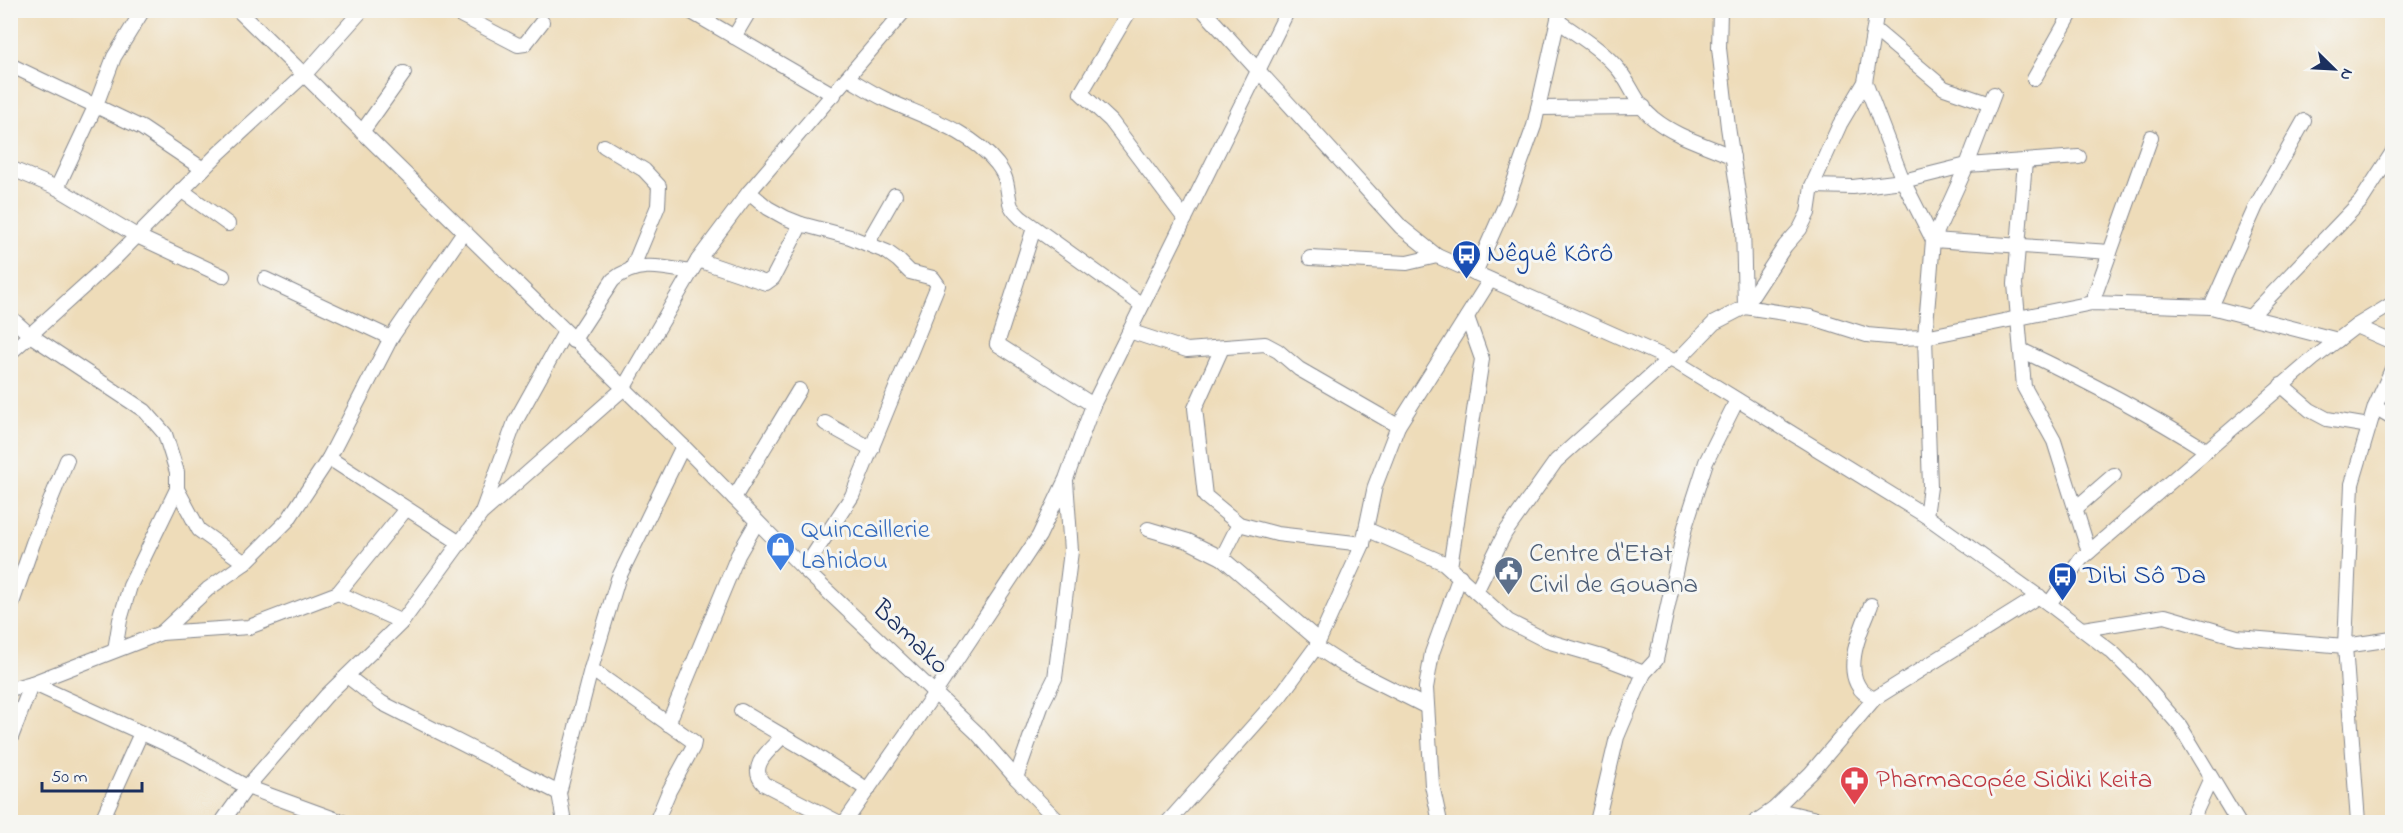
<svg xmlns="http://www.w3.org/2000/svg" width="2403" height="833" font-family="'Indie Flower',sans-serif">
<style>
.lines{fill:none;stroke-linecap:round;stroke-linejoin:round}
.minor-casing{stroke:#84868c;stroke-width:16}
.minor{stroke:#fff;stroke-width:14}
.labels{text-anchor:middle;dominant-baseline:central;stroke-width:6;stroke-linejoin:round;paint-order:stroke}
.transit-label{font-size:27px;fill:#164399;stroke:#f6f6f2;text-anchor:start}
.shop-label{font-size:27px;fill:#366cbe;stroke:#f6f6f2;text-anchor:start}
.service-label{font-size:27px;fill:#4e5e75;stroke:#f6f6f2;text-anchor:start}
.street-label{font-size:27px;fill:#1b2f5e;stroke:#f6f6f2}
.health-label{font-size:27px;fill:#be3a42;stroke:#f6f6f2;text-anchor:start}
</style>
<rect width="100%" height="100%" fill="#f6f6f2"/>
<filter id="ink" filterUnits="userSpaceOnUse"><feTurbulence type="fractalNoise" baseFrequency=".0167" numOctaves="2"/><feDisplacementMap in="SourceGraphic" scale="12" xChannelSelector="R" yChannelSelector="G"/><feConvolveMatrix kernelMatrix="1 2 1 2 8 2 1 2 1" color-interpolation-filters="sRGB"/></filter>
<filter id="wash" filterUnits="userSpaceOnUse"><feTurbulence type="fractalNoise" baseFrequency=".008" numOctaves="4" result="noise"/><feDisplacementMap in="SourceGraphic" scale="24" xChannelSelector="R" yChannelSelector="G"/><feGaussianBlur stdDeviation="1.35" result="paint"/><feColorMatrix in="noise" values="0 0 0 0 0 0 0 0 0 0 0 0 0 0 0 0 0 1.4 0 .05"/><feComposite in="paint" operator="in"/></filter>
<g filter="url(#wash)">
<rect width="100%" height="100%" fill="#eedcb9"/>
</g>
<g filter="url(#ink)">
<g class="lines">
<defs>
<g id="minor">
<polyline points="238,10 683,446 804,569 977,733 1016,778 1059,822"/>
<polyline points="451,10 518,45 525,44 542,22"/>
<polyline points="688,10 834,95"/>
<polyline points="1130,10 1081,93 1111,121 1185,219"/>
<polyline points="1203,10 1401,227 1437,256 1676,362 1926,516 2049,604 2113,653 2142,682 2180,726 2238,822"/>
<polyline points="1720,10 1719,48 1728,127 1743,225 1745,307"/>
<path d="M1558,21C1579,36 1603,50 1619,70C1631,85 1637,106 1654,119C1676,137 1707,145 1733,157"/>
<polyline points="1874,29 1944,88 1990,104"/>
<polyline points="734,37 750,10"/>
<polyline points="10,65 142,128 203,169"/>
<path d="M848,78C860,85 872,93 885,99C923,117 969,129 997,164C1009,180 1006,186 1010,203C1011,209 1017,214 1021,218L1142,305"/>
<polyline points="2034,79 2073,10"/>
<polyline points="1865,82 1903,181 1933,240"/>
<polyline points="1538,108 1644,107"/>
<polyline points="362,132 404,73"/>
<polyline points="604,146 644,170 659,186 658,206 632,269"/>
<polyline points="2025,161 2015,284 2024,387 2054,441 2089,552"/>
<polyline points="10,168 57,188 137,236 223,276"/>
<polyline points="1812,186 1853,187 1903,181 1967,165 2079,157"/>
<polyline points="57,188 96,105 114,57 143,10"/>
<polyline points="181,190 228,224"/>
<polyline points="749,192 768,208 786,218 801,224 850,237 887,252 898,260 910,272 933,278 938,285 852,496 804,569"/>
<polyline points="1034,228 997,344 1093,405"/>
<polyline points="1933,240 2110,252"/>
<polyline points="867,244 895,195"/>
<polyline points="1310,258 1407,263 1437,256"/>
<polyline points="698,260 766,283 773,278 801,224"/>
<polyline points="1475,273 1507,201 1534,126 1560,10"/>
<polyline points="265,279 391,338"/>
<polyline points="2092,303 2151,137"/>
<polyline points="1745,307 1810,317 1867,335 1900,338 1925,337 2092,303 2211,307 2338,340"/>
<polyline points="2211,307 2256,206 2304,121"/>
<polyline points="10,317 30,335 145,411 165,434 177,472 177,489 130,586 120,620 115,650"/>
<polyline points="2250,317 2361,201 2392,153"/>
<polyline points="2356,326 2392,342"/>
<polyline points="1129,331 1187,350 1265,344 1278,351 1299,369 1398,426"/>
<path d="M573,341L613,280C637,260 662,267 690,272"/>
<polyline points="1222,348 1195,408 1205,496 1239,524 1277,534 1363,544"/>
<path d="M2021,350C2085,380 2146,412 2206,450"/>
<polyline points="10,353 114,259 219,153 306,73 362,10"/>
<polyline points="1676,362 1714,323 1745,307 1785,246 1800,229 1808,213 1812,186 1840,124 1865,82 1877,10"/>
<polyline points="2281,385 2310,410 2327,419 2369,426"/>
<polyline points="2375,407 2392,417"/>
<polyline points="825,423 872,449"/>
<polyline points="329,458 460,543"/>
<polyline points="177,489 199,530 245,563"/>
<polyline points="734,498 799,390"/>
<polyline points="2076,508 2114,475"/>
<polyline points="482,512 515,422 565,332"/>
<polyline points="1926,516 1930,487 1925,337 1933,240 1967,165 1994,94"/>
<polyline points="1148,529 1188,541 1222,558 1318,640"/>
<polyline points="1366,529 1375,486 1398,426 1490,280"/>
<polyline points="1222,558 1239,524"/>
<polyline points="1450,567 1482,359 1467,317"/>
<polyline points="1476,592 1505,533 1556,461 1669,359"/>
<polyline points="338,593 402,622"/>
<polyline points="2049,604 2081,559 2313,359 2356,326 2392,304"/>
<path d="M1871,605C1862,627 1844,665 1859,687C1862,693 1869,696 1874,699"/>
<polyline points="10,609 33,543 67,460"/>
<polyline points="2083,629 2165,616 2237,637 2345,646 2392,639"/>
<polyline points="161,633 208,589 245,563 288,520 329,458 391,338 463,233"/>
<polyline points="1316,647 1344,665 1427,707"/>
<polyline points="591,669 694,742 693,747 669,791 656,822"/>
<polyline points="347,676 382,703 559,793"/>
<polyline points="10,689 32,683 188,754 247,787 222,822"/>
<polyline points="741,711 812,753 868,790"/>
<polyline points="668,724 738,555 757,522"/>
<path d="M783,736C770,750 747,766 764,784L838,822"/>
<polyline points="10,740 32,683 161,633 249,627 338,593 406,509"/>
<polyline points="1016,778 1042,704 1055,678 1071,551 1066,481"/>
<polyline points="1774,809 1829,822"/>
<polyline points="101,822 141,733"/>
<polyline points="343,822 247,787 326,696 402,622 481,514 623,389 698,260 749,192 905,10"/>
<polyline points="564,822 559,793 591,669 618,579 683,446"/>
<polyline points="845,822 934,694 1039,536 1066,479 1093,405 1288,10"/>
<polyline points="1168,822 1280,696 1316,647 1363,544 1366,529 1444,563 1508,621 1547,641 1602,657 1644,673 1656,660 1685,527 1706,462 1737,400"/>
<polyline points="1440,822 1432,785 1426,688 1432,653 1460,576"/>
<polyline points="1597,822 1617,737 1644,673"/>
<polyline points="1755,822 1774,809 1811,773 1874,699 2039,596"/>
<polyline points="2191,822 2211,778"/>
<polyline points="2358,822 2345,646 2352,484 2375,407 2392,369"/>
</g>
</defs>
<use href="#minor" class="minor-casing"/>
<use href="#minor" class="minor"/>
</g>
</g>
<defs>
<symbol id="bus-pin" viewBox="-11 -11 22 30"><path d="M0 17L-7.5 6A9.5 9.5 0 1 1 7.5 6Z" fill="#1a4fb4" stroke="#f6f6f2"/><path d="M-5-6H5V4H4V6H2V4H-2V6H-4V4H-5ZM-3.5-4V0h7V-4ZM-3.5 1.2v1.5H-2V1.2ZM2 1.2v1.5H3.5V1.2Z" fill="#fff"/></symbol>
<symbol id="shop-pin" viewBox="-11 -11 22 30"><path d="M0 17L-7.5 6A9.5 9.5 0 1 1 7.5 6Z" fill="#3f7fe0" stroke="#f6f6f2"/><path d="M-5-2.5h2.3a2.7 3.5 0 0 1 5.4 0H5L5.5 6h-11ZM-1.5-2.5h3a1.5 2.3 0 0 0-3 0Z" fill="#fff"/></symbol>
<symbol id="civic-pin" viewBox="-11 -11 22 30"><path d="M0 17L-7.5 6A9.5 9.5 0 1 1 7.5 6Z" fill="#5c6f8a" stroke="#f6f6f2"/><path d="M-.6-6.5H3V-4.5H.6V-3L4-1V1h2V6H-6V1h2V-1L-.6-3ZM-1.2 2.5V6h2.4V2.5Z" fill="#fff"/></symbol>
<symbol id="pharmacy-pin" viewBox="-11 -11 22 30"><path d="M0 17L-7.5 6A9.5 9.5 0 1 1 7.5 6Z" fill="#e0444e" stroke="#f6f6f2"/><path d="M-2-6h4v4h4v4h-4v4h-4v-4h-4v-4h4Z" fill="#fff"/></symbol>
</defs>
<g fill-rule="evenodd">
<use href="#bus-pin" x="1450" y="238" width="33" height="45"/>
<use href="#shop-pin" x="764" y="530" width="33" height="45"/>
<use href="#civic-pin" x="1492" y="554" width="33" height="45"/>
<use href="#bus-pin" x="2046" y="560" width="33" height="45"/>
<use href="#pharmacy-pin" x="1838" y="764" width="33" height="45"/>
</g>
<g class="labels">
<g class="transit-label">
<text x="1487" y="254">Nêguê Kôrô</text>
<text x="2083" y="576">Dibi Sô Da</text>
</g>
<g class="shop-label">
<text x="801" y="530">Quincaillerie<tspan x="801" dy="31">Lahidou</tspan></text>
</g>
<g class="service-label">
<text x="1529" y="554">Centre d'Etat<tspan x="1529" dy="31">Civil de Gouana</tspan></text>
</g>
<g class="street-label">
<text transform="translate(910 638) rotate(44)">Bamako</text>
</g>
<g class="health-label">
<text x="1876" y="780">Pharmacopée Sidiki Keita</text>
</g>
</g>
<rect width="2403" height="833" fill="none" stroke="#f6f6f2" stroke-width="36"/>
<g transform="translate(2334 69) rotate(114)" stroke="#f6f6f2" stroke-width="4.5" paint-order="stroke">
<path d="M0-4.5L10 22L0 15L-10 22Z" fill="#1b2f5e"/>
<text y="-9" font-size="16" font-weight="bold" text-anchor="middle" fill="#1b2f5e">N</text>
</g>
<path d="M42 782v9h100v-9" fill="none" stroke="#1b2f5e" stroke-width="3"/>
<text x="51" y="782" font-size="18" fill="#1b2f5e" stroke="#f6f6f2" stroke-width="4.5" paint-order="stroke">50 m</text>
</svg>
